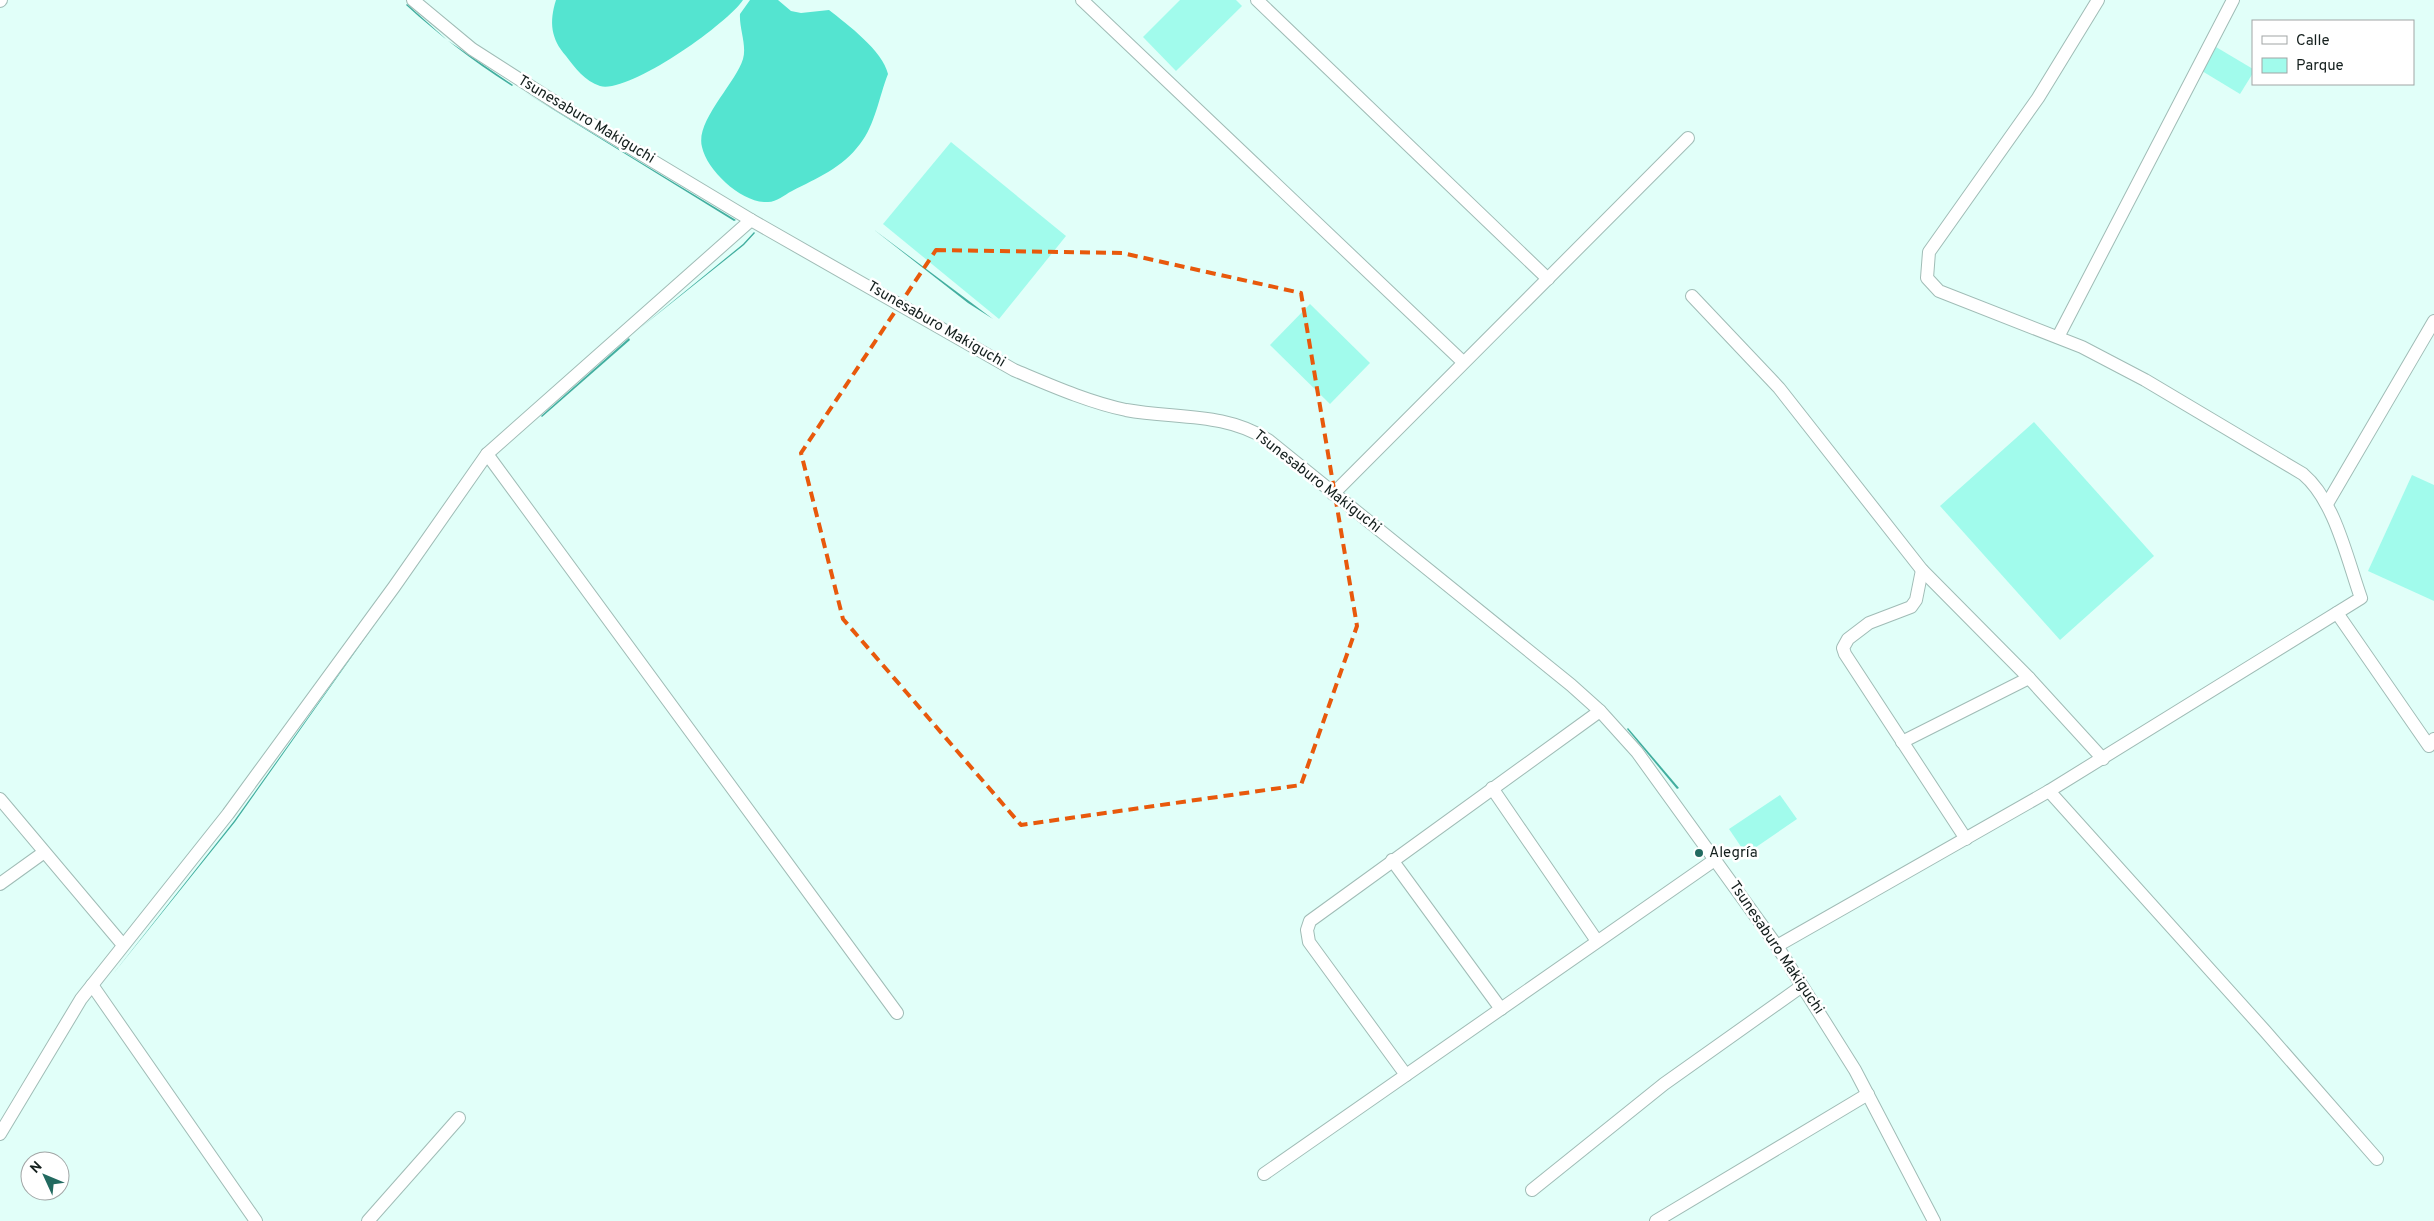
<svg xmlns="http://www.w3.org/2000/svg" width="2434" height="1221" font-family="Overpass,sans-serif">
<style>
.green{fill:#a1fbec}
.forest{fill:#54e4d0}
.water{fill:#42ae9f}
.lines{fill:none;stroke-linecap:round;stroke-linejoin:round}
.minor-casing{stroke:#a0bcb6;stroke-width:14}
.minor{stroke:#fff;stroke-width:12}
.marked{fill:none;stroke:#e8590c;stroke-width:4;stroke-dasharray:10 6;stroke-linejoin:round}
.poi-dot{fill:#226a60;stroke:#fff;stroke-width:2}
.labels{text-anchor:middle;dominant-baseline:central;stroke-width:5;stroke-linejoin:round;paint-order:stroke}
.street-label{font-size:15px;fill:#141f1d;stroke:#fff}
.poi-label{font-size:15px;fill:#141f1d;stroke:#fff;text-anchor:start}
</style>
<rect width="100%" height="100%" fill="#e1fff9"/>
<g class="green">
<polygon points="1180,0 1236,0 1242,6 1176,71 1143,37"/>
<polygon points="2216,47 2253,69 2253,73 2240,94 2202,71"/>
<polygon points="951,142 1066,236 999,319 883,224"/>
<polygon points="1310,304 1370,363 1330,404 1270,345"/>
<polygon points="2034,422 2154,556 2060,640 1940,506"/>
<polygon points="2412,475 2434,485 2434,601 2368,571"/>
<polygon points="1780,795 1797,819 1746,854 1729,829"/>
</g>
<g class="forest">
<path d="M556,0H743C727,24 629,94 600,86C585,81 575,68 566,56C551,39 549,22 556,0Z"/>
<path d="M750,0H778L791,11L801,13L829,10C847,24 883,51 888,74C879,97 875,125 860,144C842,168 817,178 792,191C784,195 777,202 768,202C743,204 707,171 702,147C695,121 736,83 743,59C747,45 739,28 740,14Z"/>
</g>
<g class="water">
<path d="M407,4L447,40L513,85L512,86C473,61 440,36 406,5Z"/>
<polygon points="523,91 736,220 734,221"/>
<polygon points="873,229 993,319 968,303"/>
<polygon points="754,232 755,233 744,245 639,329 743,244"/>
<polygon points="629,338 630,340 542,417 541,416"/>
<polygon points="394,597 235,822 113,974 234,821"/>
<polygon points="1628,728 1679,788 1677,789 1627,729"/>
</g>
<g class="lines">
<defs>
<g id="minor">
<path d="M413,0L472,49L558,104L751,220L1014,370C1050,385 1088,402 1126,410C1175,419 1225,412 1268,440L1571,685L1600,711L1637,752L1777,946L1855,1070L1934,1221"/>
<polyline points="1082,0 1463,362"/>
<polyline points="1257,0 1548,279"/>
<polyline points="0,1 1,0"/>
<polyline points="1692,296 1779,388 1922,570 2029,678 2103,759"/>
<polyline points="2058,337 2233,0"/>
<polyline points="487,454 897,1013"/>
<polyline points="1333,494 1688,138"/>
<polyline points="2327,504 2434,321"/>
<polyline points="1922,570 1916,600 1911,607 1869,623 1848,639 1843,648 1845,654 1966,839"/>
<polyline points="2337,613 2429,746 2434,739"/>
<polyline points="1902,742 2029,678"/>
<polyline points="1492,788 1597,941"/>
<polyline points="2049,791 2265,1031 2377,1159"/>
<polyline points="0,799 123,945"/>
<polyline points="1392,860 1501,1009"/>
<polyline points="0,884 43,853"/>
<path d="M1777,946L2049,791L2361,598C2347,559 2335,501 2303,474L2145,380L2082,347L1939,291L1927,278L1929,252L2038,98L2098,0"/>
<polyline points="92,985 256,1221"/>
<polyline points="1406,1075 1309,942 1307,930 1310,921 1600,711"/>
<polyline points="0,1134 81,999 228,814 394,587 487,454 751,220"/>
<polyline points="1264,1174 1716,859"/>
<polyline points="1532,1190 1664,1084 1802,986"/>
<polyline points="368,1221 459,1118"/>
<polyline points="1656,1221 1868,1094"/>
</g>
</defs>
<use href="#minor" class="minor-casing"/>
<use href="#minor" class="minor"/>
</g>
<path class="marked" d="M936,250L1122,253L1301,293L1357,626L1301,785L1021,825L843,619L801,453Z"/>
<circle class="poi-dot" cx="1699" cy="853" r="5"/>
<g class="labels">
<g class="street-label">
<text transform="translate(586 120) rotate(31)">Tsunesaburo Makiguchi</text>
<text transform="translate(936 325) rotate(30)">Tsunesaburo Makiguchi</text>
<text transform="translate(1317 482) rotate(38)">Tsunesaburo Makiguchi</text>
<text transform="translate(1776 948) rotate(56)">Tsunesaburo Makiguchi</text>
</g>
<g class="poi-label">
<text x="1709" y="853">Alegría</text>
</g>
</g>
<rect x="2252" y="20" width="162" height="65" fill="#ffffff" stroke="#a1a5a5"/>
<rect x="2262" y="36" width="25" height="8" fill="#ffffff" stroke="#a1a5a5"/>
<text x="2296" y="45" font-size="15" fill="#141f1d">Calle</text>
<rect x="2262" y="58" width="25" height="15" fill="#a1fbec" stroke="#a1a5a5"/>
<text x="2296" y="70" font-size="15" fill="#141f1d">Parque</text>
<g transform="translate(45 1176) rotate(314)"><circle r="24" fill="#ffffff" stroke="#a1a5a5"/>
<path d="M0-4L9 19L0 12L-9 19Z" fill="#226a60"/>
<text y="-8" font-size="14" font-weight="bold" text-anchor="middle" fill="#141f1d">N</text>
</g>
</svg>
